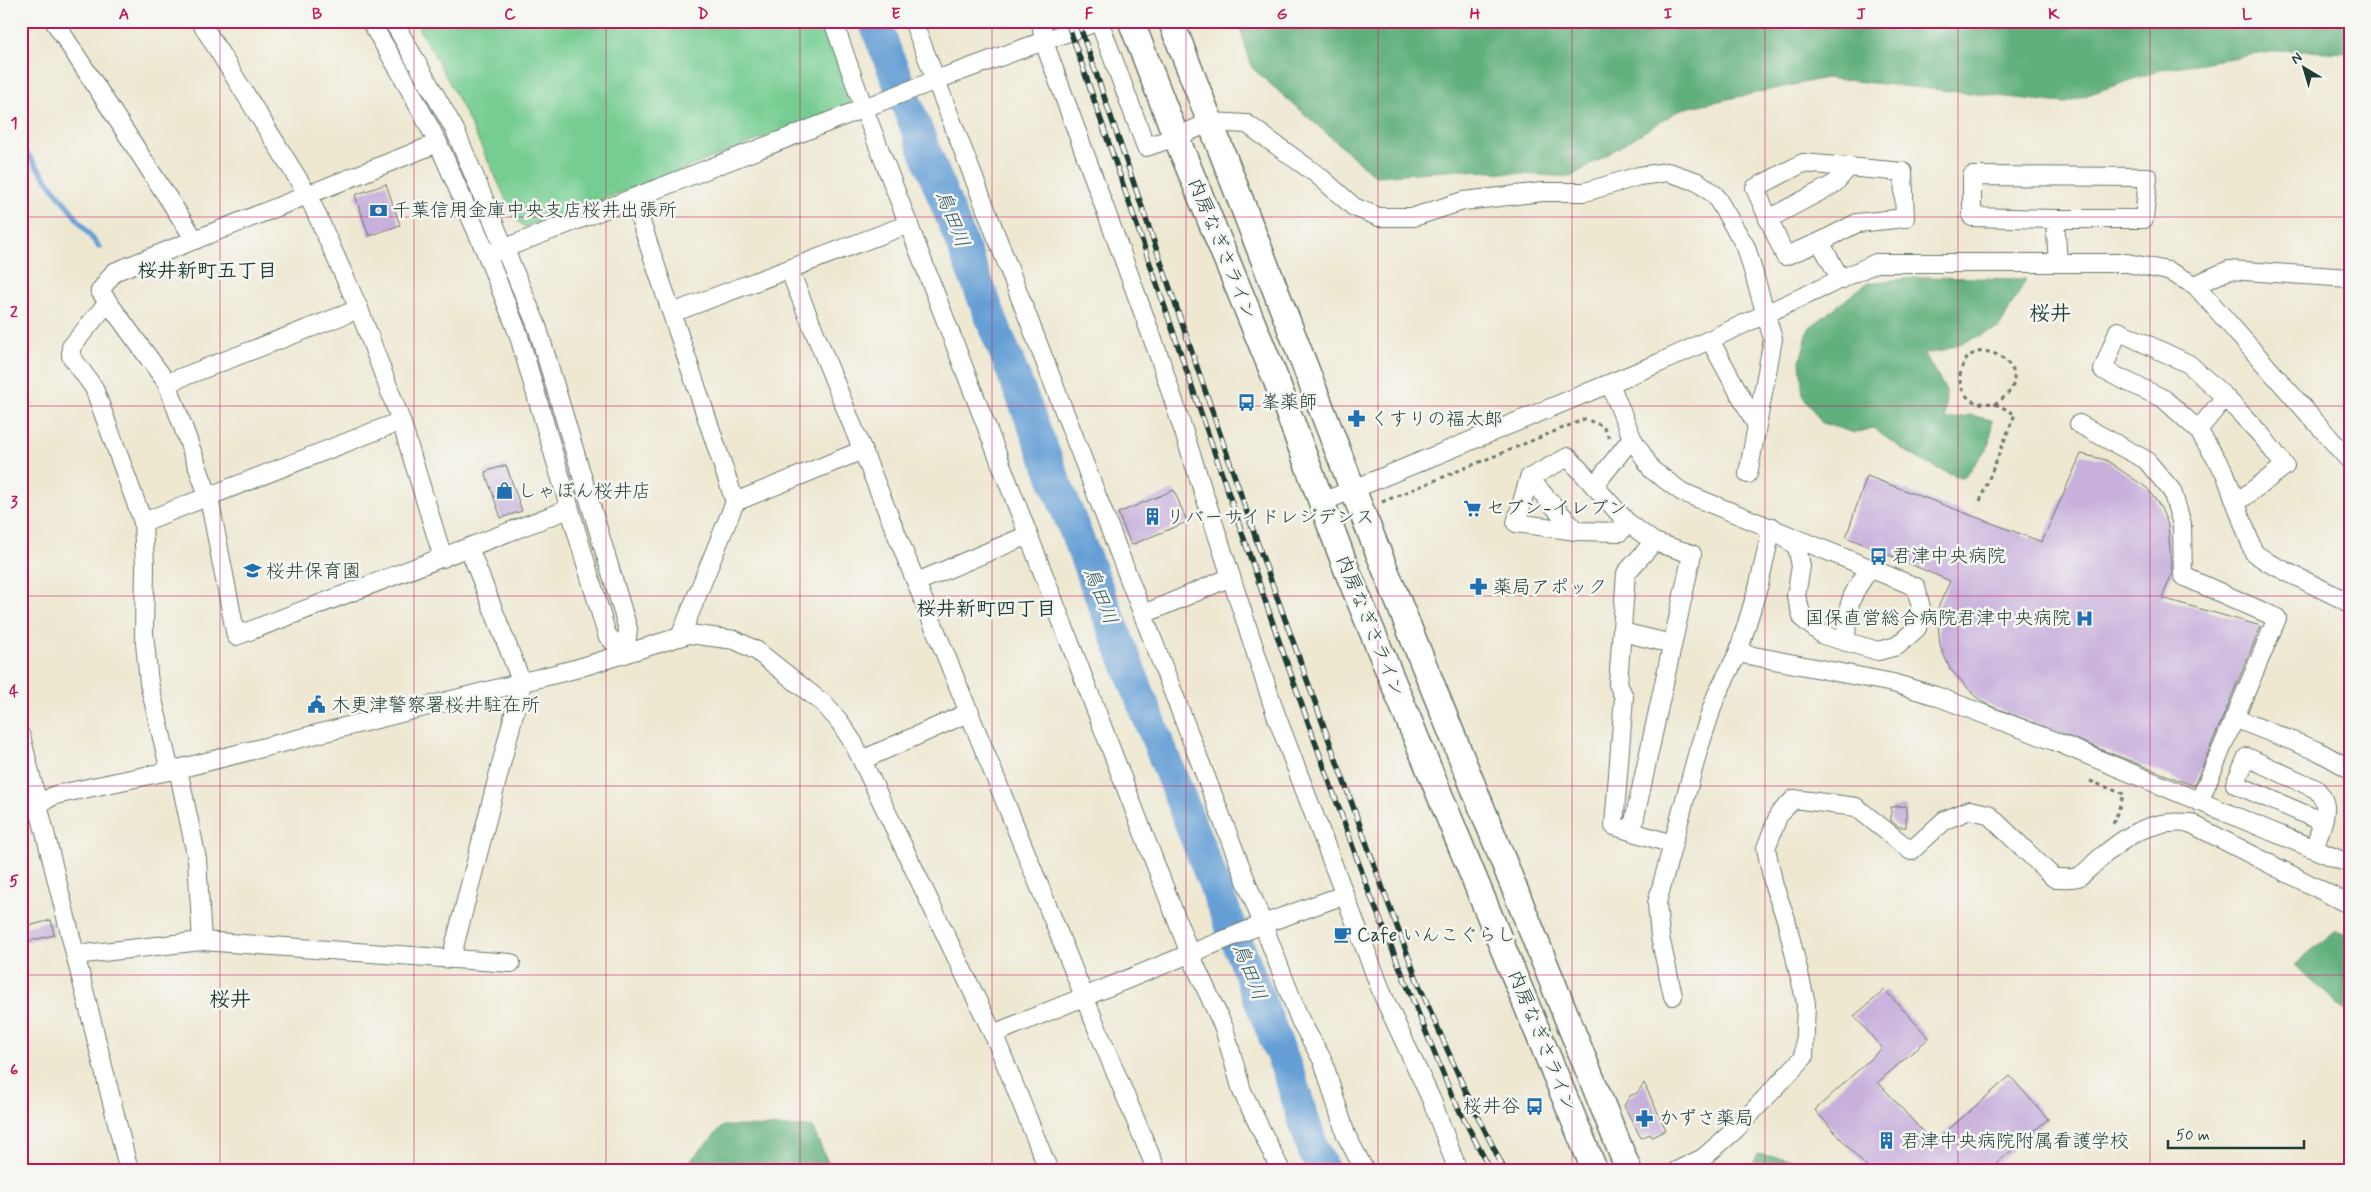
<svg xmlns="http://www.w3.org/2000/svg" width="2371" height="1192" font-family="Mynerve,'Klee One',sans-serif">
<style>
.green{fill:#76cd92;stroke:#4a8563}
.forest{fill:#60b07c;stroke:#407658}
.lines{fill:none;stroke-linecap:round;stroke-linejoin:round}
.stream{stroke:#659fd5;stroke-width:5.5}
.river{stroke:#659fd5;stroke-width:32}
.building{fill:#c8b0dc}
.minor-casing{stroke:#67796b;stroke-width:20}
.highway-casing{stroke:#67796b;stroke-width:28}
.path{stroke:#67796b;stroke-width:3;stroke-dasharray:4 4;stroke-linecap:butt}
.minor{stroke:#fff;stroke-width:18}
.highway{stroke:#fff;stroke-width:25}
.rail-casing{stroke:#1f3d34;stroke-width:5.5}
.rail{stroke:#f6f6f2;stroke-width:4;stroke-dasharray:11;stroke-linecap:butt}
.grid{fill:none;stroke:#c2185b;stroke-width:1;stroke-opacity:0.55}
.labels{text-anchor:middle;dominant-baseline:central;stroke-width:5;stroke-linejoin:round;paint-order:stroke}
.poi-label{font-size:19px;fill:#1f3d34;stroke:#f6f6f2;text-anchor:start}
.street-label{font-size:19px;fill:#1f3d34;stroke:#f6f6f2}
.water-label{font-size:20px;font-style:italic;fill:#345a64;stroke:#f6f6f2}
.neighbourhood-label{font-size:20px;font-weight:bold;fill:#1f3d34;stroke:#f6f6f2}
.quarter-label{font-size:21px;font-weight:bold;fill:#1f3d34;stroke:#f6f6f2}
.neatline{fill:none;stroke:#c2185b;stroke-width:2}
.grid-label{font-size:16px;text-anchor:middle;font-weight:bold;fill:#c2185b}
</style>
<rect width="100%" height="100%" fill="#f6f6f2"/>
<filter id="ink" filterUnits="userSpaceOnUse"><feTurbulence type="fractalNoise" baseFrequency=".02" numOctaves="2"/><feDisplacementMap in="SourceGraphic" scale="10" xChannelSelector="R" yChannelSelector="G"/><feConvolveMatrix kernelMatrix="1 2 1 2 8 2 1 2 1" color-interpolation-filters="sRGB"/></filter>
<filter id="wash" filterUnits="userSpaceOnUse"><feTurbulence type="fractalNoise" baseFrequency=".0096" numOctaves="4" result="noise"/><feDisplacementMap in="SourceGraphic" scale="20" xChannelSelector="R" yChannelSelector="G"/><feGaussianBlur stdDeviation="1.12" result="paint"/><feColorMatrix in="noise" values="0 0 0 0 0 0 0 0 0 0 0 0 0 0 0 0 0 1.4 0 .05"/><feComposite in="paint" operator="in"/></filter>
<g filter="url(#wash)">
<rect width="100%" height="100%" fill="#eee8d1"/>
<path class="green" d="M414,21H826L850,99L849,105L634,188L525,227L515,219C484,152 453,84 414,21Z"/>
<g class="forest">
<polygon points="1238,21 2350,21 2350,53 2283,50 2163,69 2064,103 1826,78 1681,109 1571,177 1460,170 1375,176 1252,68"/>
<path d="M1923,277L2026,279L1999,328L1942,351L1924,354L1946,390L1945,420L1970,415L1992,420L1990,444L1964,478C1930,469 1901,449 1873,428L1854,433L1822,423L1803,396L1800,361L1809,328L1867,283Z"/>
<polygon points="2336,930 2350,935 2350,1015 2294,965"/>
<polygon points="723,1126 812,1127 832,1171 680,1171"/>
<polygon points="1758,1154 1836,1167 1840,1171 1749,1171"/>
</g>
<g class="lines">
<polyline class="stream" points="21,146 99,247"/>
<polyline class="river" points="874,21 1290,1077 1313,1149 1324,1171"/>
</g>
<g id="blocks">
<g class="building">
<polygon points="386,184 400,225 369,236 355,195"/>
<polygon points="2081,454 2106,460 2147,488 2160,506 2168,525 2172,574 2162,598 2261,626 2194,786 1988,705 1976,697 1950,669 1940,646 1937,610 1950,581 1846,537 1867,476 2042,542"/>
<polygon points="506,465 522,511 501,518 485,472"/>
<polygon points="1174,490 1187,522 1131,545 1118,513"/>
<polygon points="1906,806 1906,827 1899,827 1891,821 1891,807"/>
<polygon points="51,920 54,935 21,943 21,928"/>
<polygon points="1885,990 1929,1038 1878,1082 1933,1143 2010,1076 2048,1119 1988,1171 1870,1171 1815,1110 1882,1048 1854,1016"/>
<polygon points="1644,1083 1666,1130 1652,1137 1650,1134 1641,1138 1624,1106 1630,1096 1637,1093"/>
</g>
</g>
</g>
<g filter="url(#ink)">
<use href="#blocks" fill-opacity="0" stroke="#67796b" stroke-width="1"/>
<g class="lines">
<defs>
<g id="minor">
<polyline points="54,21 195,240"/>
<polyline points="200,21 308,195 359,309 401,421 443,558"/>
<polyline points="370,21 402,75 438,143 487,255 518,333 607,635 625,654"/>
<polyline points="393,21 455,130 537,326 628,629 625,654"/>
<polyline points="833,21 864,109 1190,954 1224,1028 1242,1091 1281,1171"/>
<polyline points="913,21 1300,1020 1323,1061 1346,1135 1365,1171"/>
<polyline points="1041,21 1044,42 1160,359 1276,715 1384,998 1432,1101 1458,1171"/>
<polyline points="1099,21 1146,147 1176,137 1211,122 1247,124 1319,176 1354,207 1379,217 1414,217 1463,201 1491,198 1542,192 1585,192 1639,176 1668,172 1698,182 1715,195 1746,247 1773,339 1748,474"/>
<polyline points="438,143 114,272 100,291 167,383 209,498 236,636 569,509"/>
<polyline points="633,198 735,502 680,637"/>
<polyline points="1768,219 1834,184 1849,167"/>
<polyline points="2055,219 2144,219 2148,177 1972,176 1972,217 2055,219 2058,263"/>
<polyline points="1820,242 1857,223 1905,218 1903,172 1803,163 1755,188 1785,256 1820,242 1841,280"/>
<polyline points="495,252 936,80 1099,21"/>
<polyline points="789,269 1101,1038 1157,1171"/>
<polyline points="2195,285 2229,270 2350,278"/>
<polyline points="108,302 71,347 71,356 94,388 143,522 145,566 144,633 149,683 170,771"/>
<polyline points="672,313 909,224"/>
<polyline points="1710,340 1756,424"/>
<polyline points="167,383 359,309"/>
<polyline points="1610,384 1632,438 1652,470 1682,492 1916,587 1921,608 1917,628 1897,646 1878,651 1823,635 1803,619 1796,596 1801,566 1797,547 1772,527"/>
<polyline points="2079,424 2146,460 2172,491 2182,524 2183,576 2277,618 2199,802"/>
<polyline points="2198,430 2225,397"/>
<polyline points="1529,478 1576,531"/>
<polyline points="1594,486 1632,438"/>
<polyline points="735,502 863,450"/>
<polyline points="1320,503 1659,363 1876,263 2127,263 2168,271 2195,285 2350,461"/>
<polyline points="2236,503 2285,466 2262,436 2225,397 2189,364 2118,331 2103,370 2164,399 2198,430 2225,473 2254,553 2269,563 2350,603"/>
<polyline points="143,522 401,421"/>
<polyline points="1627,522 1620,532 1576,531 1516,523 1529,478 1568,457 1627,522 1654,542"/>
<polyline points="1772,527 1759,584 1738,653 1893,683 1936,696 2054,741 2350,864"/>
<polyline points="917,582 1028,535"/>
<polyline points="1144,614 1231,577"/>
<polyline points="1622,632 1672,644"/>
<path d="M1846,642C1847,607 1848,597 1870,569"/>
<polyline points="2234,718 2318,751 2350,769"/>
<polyline points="21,736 129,1171"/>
<polyline points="862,760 970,712"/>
<polyline points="178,769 197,859 202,941"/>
<polyline points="21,814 55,795 178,769 575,669 689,634 735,640 757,651 824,704 839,721 854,744 996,1040 1049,1171"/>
<polyline points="1632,831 1692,554 1654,542 1626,573 1618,684 1624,697 1614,826 1672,844"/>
<path d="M2314,849L2323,822L2235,784L2247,757L2316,789C2326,800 2327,808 2323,822"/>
<polyline points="75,955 202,941 511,963"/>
<polyline points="451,959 522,683 469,548"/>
<polyline points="1673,996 1660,937 1657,903 1698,751 1716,696 1738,653"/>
<polyline points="993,1034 1263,924 1344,895"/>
<path d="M1676,1171L1703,1158L1736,1129L1804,1057L1806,1003L1786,919L1774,886L1766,848L1779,814L1794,799L1856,807L1911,851L1945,820L1970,810L1988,814L2054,878C2061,878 2072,879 2078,877C2085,874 2093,864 2099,859C2128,834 2151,819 2190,823L2350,905"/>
</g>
<g id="highway">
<polyline points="1131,21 1176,137 1276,380 1348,573 1595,1171"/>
<polyline points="1171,21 1353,490 1629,1171"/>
</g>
</defs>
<use href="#minor" class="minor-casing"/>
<use href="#highway" class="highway-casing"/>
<g class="path">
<path d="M1980,501L2015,414C2008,411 2000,405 1994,404C1985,402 1979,405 1971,400C1964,395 1959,385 1960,376C1967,320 2052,373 1994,404"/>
<polyline points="1382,502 1585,419 1603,426 1609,438"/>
<polyline points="2090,781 2124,794 2112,827"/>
<polyline points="1555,1171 1572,1167"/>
</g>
<use href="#minor" class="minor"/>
<use href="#highway" class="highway"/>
<defs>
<g id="rail">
<polyline points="1067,21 1280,644 1369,892 1452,1096 1491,1171"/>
<polyline points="1078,21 1262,556 1383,889 1419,985 1465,1090 1505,1171"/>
</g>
</defs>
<use href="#rail" class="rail-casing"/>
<use href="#rail" class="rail"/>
</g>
</g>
<path class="grid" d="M220,21V1171M414,21V1171M606,21V1171M800,21V1171M992,21V1171M1186,21V1171M1378,21V1171M1572,21V1171M1765,21V1171M1958,21V1171M2150,21V1171M21,217H2350M21,406H2350M21,596H2350M21,786H2350M21,975H2350"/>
<defs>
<symbol id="bank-bare" viewBox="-9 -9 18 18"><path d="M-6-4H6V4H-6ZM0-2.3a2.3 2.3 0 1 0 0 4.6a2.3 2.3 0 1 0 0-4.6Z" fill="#1f6fb2" stroke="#f6f6f2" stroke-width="2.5" paint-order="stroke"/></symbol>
<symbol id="bus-bare" viewBox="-9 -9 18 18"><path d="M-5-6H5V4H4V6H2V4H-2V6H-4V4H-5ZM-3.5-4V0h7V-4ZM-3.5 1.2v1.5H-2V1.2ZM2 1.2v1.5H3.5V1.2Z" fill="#1f6fb2" stroke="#f6f6f2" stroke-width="2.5" paint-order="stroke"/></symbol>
<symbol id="pharmacy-bare" viewBox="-9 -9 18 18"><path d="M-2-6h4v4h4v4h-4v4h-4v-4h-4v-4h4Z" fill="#1f6fb2" stroke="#f6f6f2" stroke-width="2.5" paint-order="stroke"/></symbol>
<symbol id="shop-bare" viewBox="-9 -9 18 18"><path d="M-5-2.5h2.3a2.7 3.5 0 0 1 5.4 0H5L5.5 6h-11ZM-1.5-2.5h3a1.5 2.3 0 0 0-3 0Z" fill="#1f6fb2" stroke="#f6f6f2" stroke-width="2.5" paint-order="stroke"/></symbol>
<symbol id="supermarket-bare" viewBox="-9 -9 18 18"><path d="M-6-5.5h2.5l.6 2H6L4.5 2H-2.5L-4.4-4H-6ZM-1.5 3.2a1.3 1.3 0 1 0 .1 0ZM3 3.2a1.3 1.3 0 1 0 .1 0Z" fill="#1f6fb2" stroke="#f6f6f2" stroke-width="2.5" paint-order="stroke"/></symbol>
<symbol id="building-bare" viewBox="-9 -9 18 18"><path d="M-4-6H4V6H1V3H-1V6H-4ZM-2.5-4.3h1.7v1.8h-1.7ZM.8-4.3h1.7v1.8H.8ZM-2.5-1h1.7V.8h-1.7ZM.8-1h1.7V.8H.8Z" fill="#1f6fb2" stroke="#f6f6f2" stroke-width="2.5" paint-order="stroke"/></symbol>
<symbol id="school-bare" viewBox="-9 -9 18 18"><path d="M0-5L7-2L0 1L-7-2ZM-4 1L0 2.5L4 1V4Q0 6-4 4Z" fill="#1f6fb2" stroke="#f6f6f2" stroke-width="2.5" paint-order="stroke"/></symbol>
<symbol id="hospital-bare" viewBox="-9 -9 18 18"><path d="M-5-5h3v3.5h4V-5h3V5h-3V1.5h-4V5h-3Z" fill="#1f6fb2" stroke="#f6f6f2" stroke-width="2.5" paint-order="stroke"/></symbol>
<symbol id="civic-bare" viewBox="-9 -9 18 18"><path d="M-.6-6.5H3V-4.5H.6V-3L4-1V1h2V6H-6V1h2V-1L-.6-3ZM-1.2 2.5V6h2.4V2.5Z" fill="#1f6fb2" stroke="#f6f6f2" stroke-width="2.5" paint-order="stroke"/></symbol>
<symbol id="cafe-bare" viewBox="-9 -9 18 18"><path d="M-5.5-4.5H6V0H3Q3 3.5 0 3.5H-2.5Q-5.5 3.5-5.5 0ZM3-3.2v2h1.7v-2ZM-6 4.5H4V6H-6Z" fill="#1f6fb2" stroke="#f6f6f2" stroke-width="2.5" paint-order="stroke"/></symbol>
</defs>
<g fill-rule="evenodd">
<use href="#bank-bare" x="366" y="198" width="25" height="25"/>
<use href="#bus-bare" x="1234" y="390" width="25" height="25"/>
<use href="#pharmacy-bare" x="1344" y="406" width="25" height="25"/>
<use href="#shop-bare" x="492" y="478" width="25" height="25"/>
<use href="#supermarket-bare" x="1460" y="496" width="25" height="25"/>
<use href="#building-bare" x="1140" y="504" width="25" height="25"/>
<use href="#bus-bare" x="1866" y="544" width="25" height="25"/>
<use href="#school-bare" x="240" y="558" width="25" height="25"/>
<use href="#pharmacy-bare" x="1466" y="574" width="25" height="25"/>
<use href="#hospital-bare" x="2072" y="606" width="25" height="25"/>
<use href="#civic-bare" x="304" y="692" width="25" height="25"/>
<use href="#cafe-bare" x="1330" y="922" width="25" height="25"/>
<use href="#bus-bare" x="1522" y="1094" width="25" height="25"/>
<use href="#pharmacy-bare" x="1632" y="1106" width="25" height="25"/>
<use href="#building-bare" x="1874" y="1128" width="25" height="25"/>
</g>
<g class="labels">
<g class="poi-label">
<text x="392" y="210">千葉信用金庫中央支店桜井出張所</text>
<text x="1261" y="402">峯薬師</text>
<text x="1370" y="419">くすりの福太郎</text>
<text x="518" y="491">しゃぼん桜井店</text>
<text x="1486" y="508">セブン-イレブン</text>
<text x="1166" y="517">リバーサイドレジデンス</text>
<text x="1892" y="556">君津中央病院</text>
<text x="266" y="571">桜井保育園</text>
<text x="1493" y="587">薬局アポック</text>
<text x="2071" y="618" text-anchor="end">国保直営総合病院君津中央病院</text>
<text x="331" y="705">木更津警察署桜井駐在所</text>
<text x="1357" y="935">Cafe いんこぐらし</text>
<text x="1520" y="1106" text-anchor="end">桜井谷</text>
<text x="1659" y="1118">かずさ薬局</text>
<text x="1901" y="1141">君津中央病院附属看護学校</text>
</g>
<g class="street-label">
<text transform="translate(1222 249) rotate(68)">内房なぎさライン</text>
<text transform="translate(1370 626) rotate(68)">内房なぎさライン</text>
<text transform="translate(1542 1041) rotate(68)">内房なぎさライン</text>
</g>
<g class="water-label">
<text transform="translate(952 219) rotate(69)">鳥田川</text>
<text transform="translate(1100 596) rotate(69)">鳥田川</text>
<text transform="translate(1249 972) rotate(69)">鳥田川</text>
</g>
<g class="neighbourhood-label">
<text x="207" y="271">桜井新町五丁目</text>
<text x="986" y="609">桜井新町四丁目</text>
</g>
<g class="quarter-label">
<text x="2050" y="314">桜井</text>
<text x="230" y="1000">桜井</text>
</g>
</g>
<rect width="2371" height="1192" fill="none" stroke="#f6f6f2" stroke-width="55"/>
<g transform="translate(2304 68) rotate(322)" stroke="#f6f6f2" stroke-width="4" paint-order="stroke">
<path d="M0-4L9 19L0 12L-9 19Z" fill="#1f3d34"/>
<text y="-8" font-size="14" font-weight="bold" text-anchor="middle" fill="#1f3d34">N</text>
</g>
<path d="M2168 1140v8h136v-8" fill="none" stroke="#1f3d34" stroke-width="2.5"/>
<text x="2176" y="1140" font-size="15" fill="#1f3d34" stroke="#f6f6f2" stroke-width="4" paint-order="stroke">50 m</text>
<rect x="28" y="28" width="2316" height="1136" class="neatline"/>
<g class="grid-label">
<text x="124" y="19">A</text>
<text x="317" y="19">B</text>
<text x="510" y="19">C</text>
<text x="703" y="19">D</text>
<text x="896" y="19">E</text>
<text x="1089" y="19">F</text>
<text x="1282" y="19">G</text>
<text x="1475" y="19">H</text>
<text x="1668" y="19">I</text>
<text x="1861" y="19">J</text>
<text x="2054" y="19">K</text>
<text x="2247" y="19">L</text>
<text x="14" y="128">1</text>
<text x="14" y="317">2</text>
<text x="14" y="507">3</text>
<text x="14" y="696">4</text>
<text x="14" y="886">5</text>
<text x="14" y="1075">6</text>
</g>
</svg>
